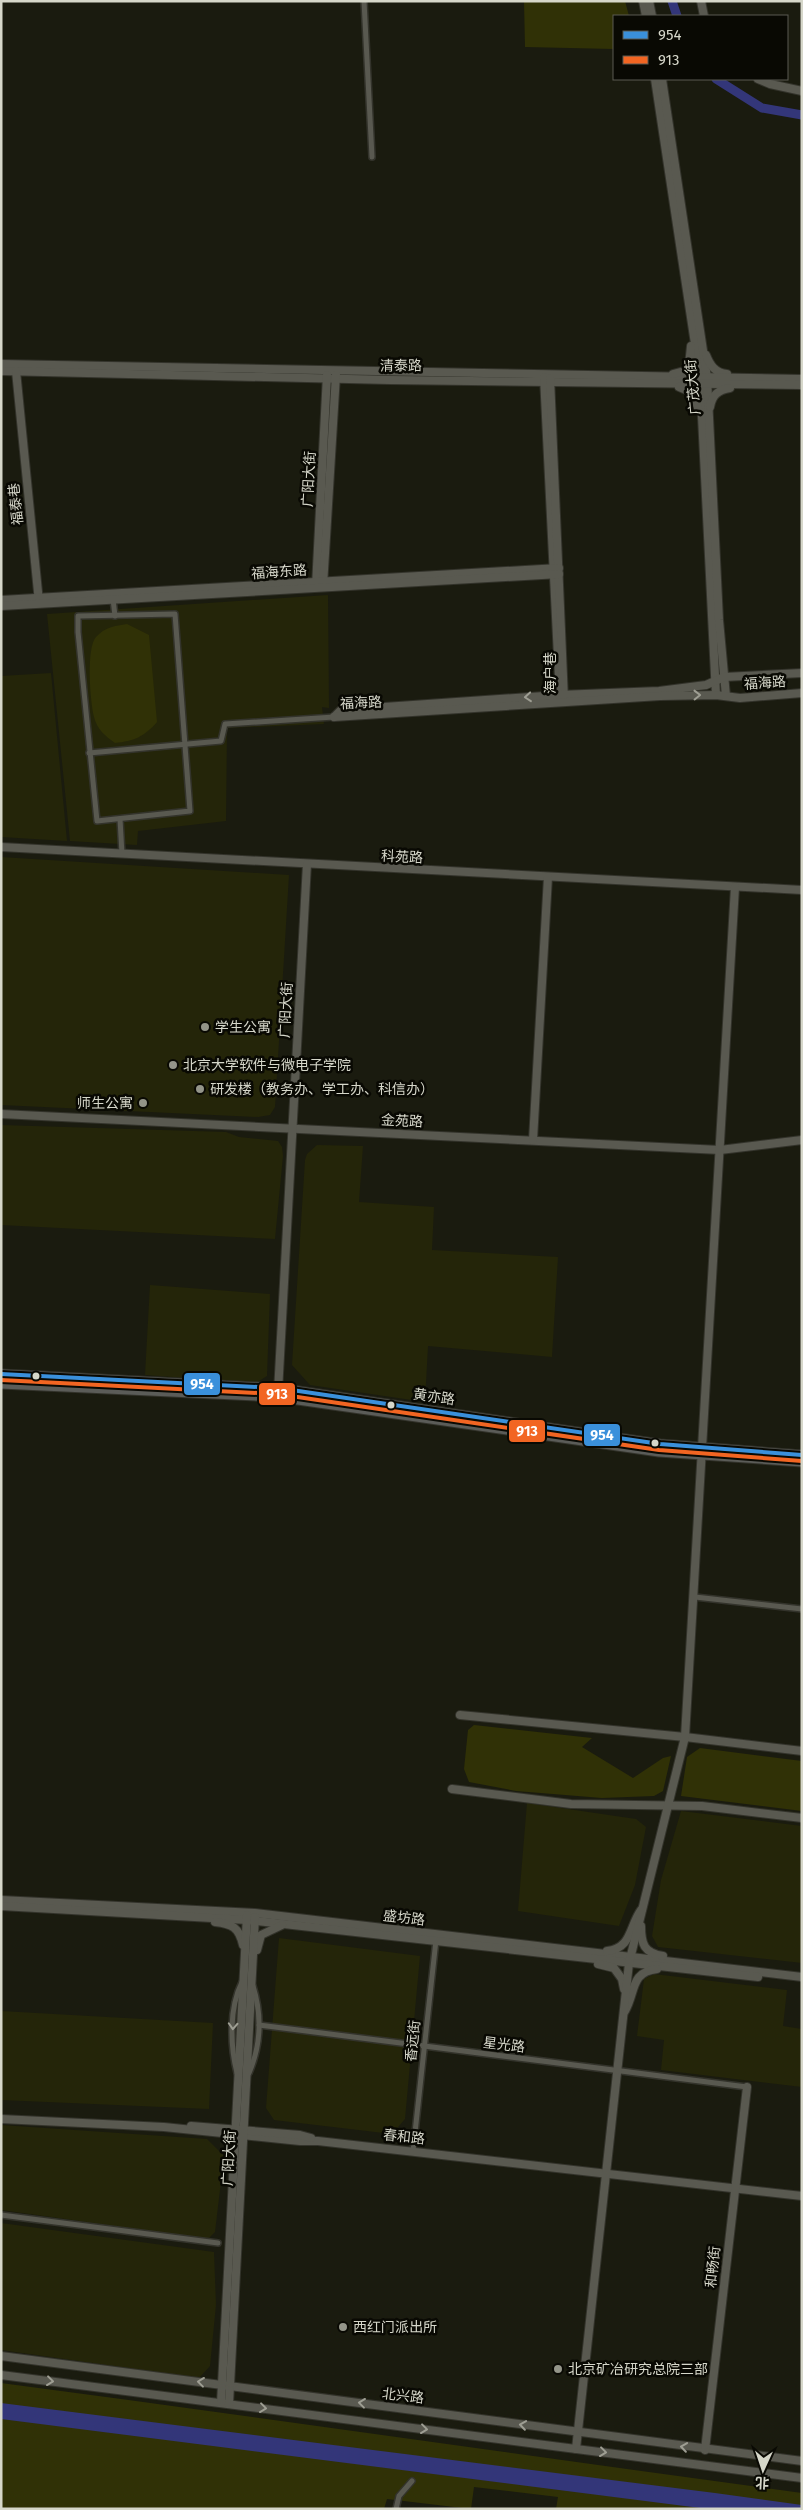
<svg xmlns="http://www.w3.org/2000/svg" width="803" height="2510" font-family="'Fira Sans','Noto Sans SC',sans-serif">
<style>
.built{fill:#242509}
.green{fill:#303106}
.water{fill:#333679}
.lines{fill:none;stroke-linecap:round;stroke-linejoin:round}
.river{stroke:#333679;stroke-width:9}
.street-casing{stroke:#33332b;stroke-width:8}
.secondary-casing{stroke:#33332b;stroke-width:10}
.primary-casing{stroke:#33332b;stroke-width:11}
.street{stroke:#595950;stroke-width:5}
.secondary{stroke:#595950;stroke-width:8}
.primary{stroke:#5b5c58;stroke-width:9}
.bus-1-casing{stroke:#090903;stroke-width:8}
.bus-2-casing{stroke:#090903;stroke-width:8}
.bus-1{stroke:#3a90db;stroke-width:4}
.bus-2{stroke:#f26522;stroke-width:4}
.oneway{stroke:#9e9e93}
.poi-dot{fill:#949589;stroke:#090903;stroke-width:2}
.bus-dot{fill:#d6d7ca;stroke:#090903;stroke-width:2}
.labels{text-anchor:middle;dominant-baseline:central;stroke-width:5;stroke-linejoin:round;paint-order:stroke}
.street-label{font-size:14px;fill:#d6d7ca;stroke:#090903}
.poi-label{font-size:14px;fill:#d6d7ca;stroke:#090903;text-anchor:start}
.line-badge{stroke:#090903;stroke-width:2}
.badge-label{font-size:14px;text-anchor:middle;font-weight:bold;fill:#fff}
</style>
<rect width="100%" height="100%" fill="#1a1b0f"/>
<g class="built">
<polygon points="328,595 329,708 322,707 324,724 227,728 226,821 138,831 137,845 70,841 47,614"/>
<polygon points="51,673 67,841 1,837 1,676"/>
<polygon points="1,857 289,875 275,1107 270,1115 258,1117 1,1105"/>
<polygon points="1,1125 226,1132 239,1137 278,1141 282,1147 283,1156 275,1239 1,1225"/>
<polygon points="317,1145 363,1146 359,1202 434,1207 432,1250 558,1257 552,1357 428,1346 425,1402 310,1385 292,1365 305,1160 307,1154"/>
<polygon points="150,1285 270,1294 267,1376 256,1383 145,1375"/>
<polygon points="527,1803 636,1819 646,1827 635,1885 619,1926 518,1911"/>
<polygon points="681,1811 802,1826 802,1963 658,1947 652,1936 661,1880"/>
<polygon points="279,1938 420,1956 405,2119 392,2134 274,2120 266,2108"/>
<polygon points="654,1974 787,1990 783,2026 802,2029 802,2087 661,2070 664,2040 637,2036 644,1979"/>
<polygon points="1,2011 213,2023 209,2109 1,2100"/>
<polygon points="1,2125 207,2139 224,2156 215,2232 208,2239 1,2210"/>
<polygon points="1,2223 214,2252 216,2305 210,2366 199,2378 1,2350"/>
</g>
<g class="green">
<polygon points="524,1 625,1 629,16 614,16 614,49 525,47"/>
<path d="M127,624L149,635L157,722C144,737 134,741 115,743C105,736 97,729 94,717C90,701 86,648 96,637C105,627 115,626 127,624Z"/>
<polygon points="474,1725 592,1738 582,1747 633,1778 663,1758 671,1756 663,1791 654,1796 602,1798 516,1791 469,1782 464,1769 468,1730"/>
<polygon points="700,1748 802,1761 802,1811 681,1796 687,1757"/>
<path d="M1,2383C268,2418 535,2457 802,2493V2509H556L558,2497L474,2487L471,2509L387,2499L384,2509H1Z"/>
</g>
<polygon class="water" points="1,2403 715,2493 802,2505 802,2509 708,2509 1,2419"/>
<g class="lines">
<g class="river">
<polyline points="672,1 677,16"/>
<polyline points="716,79 762,108 802,115"/>
</g>
<defs>
<g id="street">
<polyline points="364,1 372,157"/>
<polyline points="113,599 115,616"/>
<polygon points="175,614 190,811 97,821 78,632 78,616"/>
<polyline points="89,753 221,741 225,724 334,717"/>
<polyline points="120,819 122,854"/>
<polyline points="695,1597 802,1609"/>
<polyline points="259,2025 747,2087"/>
<path d="M237,2073C230,2045 229,2008 242,1982"/>
<path d="M249,2073C261,2045 262,2015 253,1986"/>
<polyline points="413,2151 436,1940"/>
<polyline points="1,2215 218,2243"/>
<polyline points="396,2509 399,2496 412,2481"/>
</g>
<g id="secondary">
<polyline points="643,1 646,16"/>
<polyline points="649,1 652,16"/>
<polyline points="701,1 704,16"/>
<polyline points="655,79 700,377 716,695"/>
<polyline points="662,79 707,377 719,620 726,696"/>
<polyline points="758,79 770,84 802,91"/>
<path d="M706,355C710,365 715,373 727,374"/>
<polyline points="1,364 802,379"/>
<polyline points="1,371 390,380 802,385"/>
<polyline points="16,371 39,602"/>
<polyline points="673,374 684,371 689,366 691,346"/>
<polyline points="544,377 560,697"/>
<polyline points="550,378 564,699"/>
<polyline points="679,387 691,392 698,408"/>
<path d="M710,407C712,395 718,390 730,388"/>
<polyline points="316,586 327,375"/>
<polyline points="323,586 336,375"/>
<polyline points="1,600 559,568"/>
<polyline points="1,606 559,574"/>
<polyline points="334,717 341,710 559,695 659,691 706,685 724,677 802,673"/>
<polyline points="334,717 660,696 716,695 740,698 802,693"/>
<polyline points="1,847 802,890"/>
<polyline points="1,1114 720,1150 802,1140"/>
<polyline points="533,1140 548,877"/>
<polyline points="278,1392 307,864"/>
<polyline points="460,1715 685,1737 802,1751"/>
<polyline points="452,1789 571,1804 702,1806 802,1818"/>
<polyline points="1,1900 255,1913 802,1977"/>
<polyline points="1,1906 247,1920 758,1977"/>
<path d="M215,1922C232,1924 239,1927 243,1945"/>
<path d="M641,1926C641,1944 644,1953 663,1956"/>
<polyline points="257,1950 261,1935 282,1925"/>
<path d="M607,1951C632,1948 629,1927 641,1910"/>
<polyline points="598,1964 614,1968 622,1979 624,1989"/>
<path d="M625,2011C636,1992 630,1972 657,1969"/>
<polyline points="1,2119 164,2127 300,2141 318,2141 802,2196"/>
<polyline points="191,2126 300,2135 311,2138"/>
<polyline points="1,2356 802,2461"/>
<polyline points="1,2375 802,2478"/>
<polyline points="221,2403 247,1915"/>
<polyline points="229,2404 255,1917"/>
<polyline points="576,2449 629,1963 685,1737 735,887"/>
<polyline points="705,2450 747,2087"/>
</g>
<g id="primary">
<polyline points="1,1374 278,1388 660,1444 802,1455"/>
<polyline points="1,1384 277,1397 659,1452 802,1462"/>
</g>
</defs>
<use href="#street" class="street-casing"/>
<use href="#secondary" class="secondary-casing"/>
<use href="#primary" class="primary-casing"/>
<use href="#street" class="street"/>
<use href="#secondary" class="secondary"/>
<use href="#primary" class="primary"/>
<defs>
<polyline id="bus-1" points="1,1374 278,1388 660,1444 802,1455"/>
<polyline id="bus-2" points="1,1380 277,1394 659,1450 802,1461"/>
</defs>
<use href="#bus-1" class="bus-1-casing"/>
<use href="#bus-2" class="bus-2-casing"/>
<use href="#bus-1" class="bus-1"/>
<use href="#bus-2" class="bus-2"/>
</g>
<defs><path id="oneway-chevron" d="M-2-3.5L2.5 0L-2 3.5" fill="none" stroke-width="1.6" stroke-linecap="round" stroke-linejoin="round" transform="scale(1.25)"/></defs>
<g class="oneway">
<use href="#oneway-chevron" transform="translate(697 695) rotate(-1)"/>
<use href="#oneway-chevron" transform="translate(528 697) rotate(175)"/>
<use href="#oneway-chevron" transform="translate(233 2026) rotate(93)"/>
<use href="#oneway-chevron" transform="translate(50 2381) rotate(7)"/>
<use href="#oneway-chevron" transform="translate(201 2382) rotate(-173)"/>
<use href="#oneway-chevron" transform="translate(362 2403) rotate(-173)"/>
<use href="#oneway-chevron" transform="translate(263 2408) rotate(7)"/>
<use href="#oneway-chevron" transform="translate(523 2425) rotate(-172)"/>
<use href="#oneway-chevron" transform="translate(424 2429) rotate(7)"/>
<use href="#oneway-chevron" transform="translate(684 2447) rotate(-172)"/>
<use href="#oneway-chevron" transform="translate(603 2452) rotate(7)"/>
</g>
<g class="poi-dot">
<circle cx="205" cy="1027" r="5"/>
<circle cx="173" cy="1065" r="5"/>
<circle cx="200" cy="1089" r="5"/>
<circle cx="143" cy="1103" r="5"/>
<circle cx="343" cy="2327" r="5"/>
<circle cx="558" cy="2369" r="5"/>
</g>
<g class="bus-dot">
<circle cx="36" cy="1376" r="4.5"/>
<circle cx="391" cy="1405" r="4.5"/>
<circle cx="655" cy="1443" r="4.5"/>
</g>
<g class="labels">
<g class="street-label">
<text transform="translate(401 366) rotate(-1)">清泰路</text>
<text transform="translate(693 387) rotate(-95)">广茂大街</text>
<text transform="translate(309 479) rotate(-87)">广阳大街</text>
<text transform="translate(16 504) rotate(-96)">福泰巷</text>
<text transform="translate(279 572) rotate(-4)">福海东路</text>
<text transform="translate(550 673) rotate(-90)">海户巷</text>
<text transform="translate(765 683) rotate(-4)">福海路</text>
<text transform="translate(361 703) rotate(-3)">福海路</text>
<text transform="translate(402 857) rotate(3)">科苑路</text>
<text transform="translate(286 1010) rotate(-87)">广阳大街</text>
<text transform="translate(402 1121) rotate(3)">金苑路</text>
<text transform="translate(434 1397) rotate(8)">黄亦路</text>
<text transform="translate(404 1918) rotate(7)">盛坊路</text>
<text transform="translate(413 2041) rotate(-84)">香远街</text>
<text transform="translate(504 2045) rotate(7)">星光路</text>
<text transform="translate(404 2137) rotate(6)">春和路</text>
<text transform="translate(229 2158) rotate(-87)">广阳大街</text>
<text transform="translate(713 2267) rotate(-84)">和畅街</text>
<text transform="translate(403 2396) rotate(7)">北兴路</text>
</g>
<g class="poi-label">
<text x="215" y="1027">学生公寓</text>
<text x="183" y="1065">北京大学软件与微电子学院</text>
<text x="210" y="1089">研发楼（教务办、学工办、科信办）</text>
<text x="133" y="1103" text-anchor="end">师生公寓</text>
<text x="353" y="2327">西红门派出所</text>
<text x="568" y="2369">北京矿冶研究总院三部</text>
</g>
</g>
<g class="line-badge">
<rect x="183" y="1372" width="38" height="24" rx="5" fill="#3a90db"/>
<rect x="258" y="1382" width="38" height="24" rx="5" fill="#f26522"/>
<rect x="508" y="1419" width="38" height="24" rx="5" fill="#f26522"/>
<rect x="583" y="1423" width="38" height="24" rx="5" fill="#3a90db"/>
</g>
<g class="badge-label">
<text x="202" y="1389">954</text>
<text x="277" y="1399">913</text>
<text x="527" y="1436">913</text>
<text x="602" y="1440">954</text>
</g>
<rect width="803" height="2510" fill="none" stroke="#d6d7ca" stroke-width="5"/>
<rect x="613" y="15" width="175" height="65" fill="#090903" stroke="#5b5b53"/>
<rect x="623" y="31" width="25" height="8" fill="#3a90db" stroke="#5b5b53"/>
<text x="658" y="40" font-size="15" fill="#d6d7ca">954</text>
<rect x="623" y="56" width="25" height="8" fill="#f26522" stroke="#5b5b53"/>
<text x="658" y="65" font-size="15" fill="#d6d7ca">913</text>
<g transform="translate(763 2470) rotate(183)" stroke="#090903" stroke-width="4" paint-order="stroke">
<path d="M0-4L9 19L0 12L-9 19Z" fill="#d6d7ca"/>
<text y="-8" font-size="14" font-weight="bold" text-anchor="middle" fill="#d6d7ca">北</text>
</g>
</svg>
